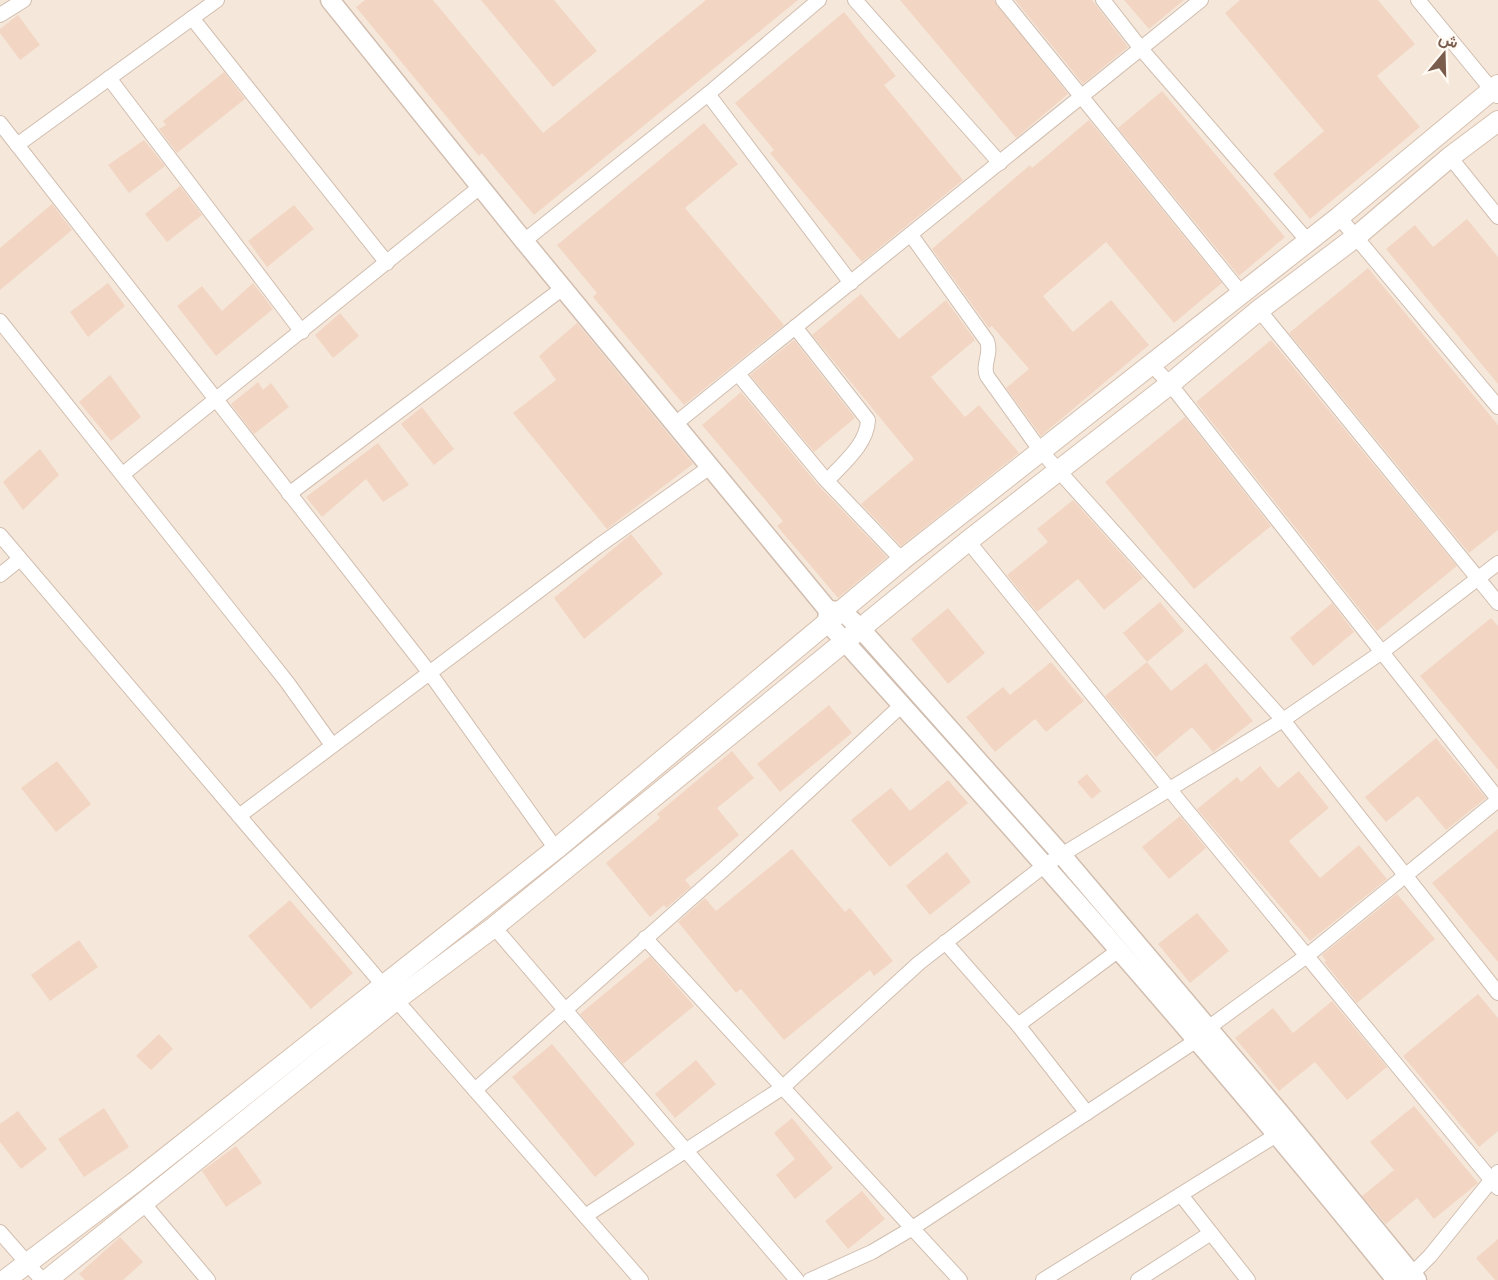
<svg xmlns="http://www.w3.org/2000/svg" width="1498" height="1280" font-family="Cabin,Vazirmatn,sans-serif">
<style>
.residential{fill:#f5e8da}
.building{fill:#f3d5c3}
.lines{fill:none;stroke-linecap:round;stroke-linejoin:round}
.minor-casing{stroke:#d1beb0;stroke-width:16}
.tertiary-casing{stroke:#d1beb0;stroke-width:21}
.secondary-casing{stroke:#d6c0b0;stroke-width:22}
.minor{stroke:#fff;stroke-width:14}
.tertiary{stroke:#fff;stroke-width:18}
.secondary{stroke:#fff;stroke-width:20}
</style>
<rect width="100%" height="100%" fill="#fdf6ec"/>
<rect class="residential" x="0" y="0" width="1498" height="1280"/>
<g class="building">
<polygon points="365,0 433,0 543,133 706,0 798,0 534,215 482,153 479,156 356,7"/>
<polygon points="481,0 554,0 597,51 553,87"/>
<polygon points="900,0 994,0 1068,94 1016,138"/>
<polygon points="1015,0 1092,0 1128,47 1083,84"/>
<polygon points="1124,0 1184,0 1149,29"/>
<polygon points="1240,0 1378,0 1415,44 1377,76 1420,127 1310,219 1273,174 1324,131 1225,13"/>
<polygon points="844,12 896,76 884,85 963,180 862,262 770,153 774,150 735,103"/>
<polygon points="18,15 40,45 20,60 0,33 0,29"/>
<polygon points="224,72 245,99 177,153 159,129 166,125 163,121"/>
<polygon points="1162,91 1285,237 1239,276 1118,128"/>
<polygon points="1089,120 1222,283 1174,323 1106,242 1043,296 1073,332 1111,300 1149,345 1041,436 1006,388 1029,369 992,326 989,328 932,249 1030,165 1032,168"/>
<polygon points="704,123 738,164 685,208 784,325 684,405 593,297 597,293 557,245"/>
<polygon points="144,140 165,166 129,193 108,165"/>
<polygon points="180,186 202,215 167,242 145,214"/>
<polygon points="52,204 72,230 0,290 0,248"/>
<polygon points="294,205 314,229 267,267 248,241"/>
<polygon points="1467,219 1498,257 1498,384 1386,249 1415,225 1433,247"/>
<polygon points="1368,268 1498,425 1498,530 1469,553 1289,333"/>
<polygon points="108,283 125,306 88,337 70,312"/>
<polygon points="253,283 273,309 216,356 177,306 202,286 222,311"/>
<polygon points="861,294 899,339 946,300 975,340 931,377 965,417 979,405 1019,453 901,546 861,504 914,459 812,335"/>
<polygon points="340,313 359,336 333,358 315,335"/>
<polygon points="577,323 693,464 607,529 513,413 556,380 539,356"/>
<polygon points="794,340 855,418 814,452 750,375"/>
<polygon points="1271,340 1457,566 1377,631 1196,402"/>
<polygon points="110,375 141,417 111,441 79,402"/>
<polygon points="258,382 263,390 271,383 289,407 254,434 231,404"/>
<polygon points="741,392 818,485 887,557 838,598 777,526 783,521 702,425"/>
<polygon points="422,407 454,449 434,465 401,424"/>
<polygon points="1185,417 1271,526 1194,589 1105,482"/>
<polygon points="378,443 409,485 383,502 366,479 322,517 306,497"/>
<polygon points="40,449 59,475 23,510 3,482"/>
<polygon points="1073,500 1143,578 1104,610 1078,579 1037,612 1007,575 1048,542 1037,529"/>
<polygon points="631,534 663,574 584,639 554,598"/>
<polygon points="1160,602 1184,631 1147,662 1123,633"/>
<polygon points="1332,603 1354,632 1313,666 1290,638"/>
<polygon points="948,608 985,653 948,684 911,639"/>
<polygon points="1491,618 1498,626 1498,770 1420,676"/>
<polygon points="1051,662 1084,701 1046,732 1035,719 995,752 966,717 1003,687 1010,695"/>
<polygon points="1147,662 1171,691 1206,663 1253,721 1213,752 1192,727 1156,757 1105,696"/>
<polygon points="829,705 852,733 780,792 757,764"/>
<polygon points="1436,738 1486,798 1446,830 1418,796 1386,822 1365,797"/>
<polygon points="732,751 754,778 717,808 739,835 685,880 691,887 666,908 664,905 650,917 606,863 660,818 657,814"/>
<polygon points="57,761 91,804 56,832 21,788"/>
<polygon points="1260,766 1278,788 1299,771 1329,808 1289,841 1320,878 1359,845 1387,879 1310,941 1197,809 1237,777 1241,782"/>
<polygon points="1087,774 1101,791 1092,799 1077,782"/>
<polygon points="948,780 968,803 890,867 851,820 891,788 910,811"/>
<polygon points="1180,816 1206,848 1169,879 1142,847"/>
<polygon points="1498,829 1498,962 1432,883"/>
<polygon points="792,849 845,912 850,908 893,961 874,976 870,970 784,1040 741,989 736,993 678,922 705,898 716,911"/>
<polygon points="947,852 971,882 930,915 906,886"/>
<polygon points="1397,894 1435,939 1357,1003 1324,962 1326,961 1322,955"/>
<polygon points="290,900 353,973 311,1009 248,936"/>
<polygon points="1197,913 1229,951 1190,983 1158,944"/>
<polygon points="79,940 98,967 50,1001 31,975"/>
<polygon points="650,956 694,1006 623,1064 580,1014"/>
<polygon points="1478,994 1498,1018 1498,1131 1479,1147 1403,1056"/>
<polygon points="1332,1001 1387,1067 1347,1100 1315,1062 1279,1091 1235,1038 1273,1008 1293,1033"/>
<polygon points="159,1034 173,1049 151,1070 136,1056"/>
<polygon points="552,1044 635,1144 595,1177 512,1077"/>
<polygon points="696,1060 716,1084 675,1118 655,1094"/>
<polygon points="1414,1106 1478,1183 1434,1219 1417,1198 1386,1224 1362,1196 1394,1170 1370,1142"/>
<polygon points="104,1108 129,1147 84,1177 58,1139"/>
<polygon points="18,1111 47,1149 21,1169 0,1142 0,1124"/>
<polygon points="792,1118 833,1168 795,1199 776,1175 795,1159 774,1133"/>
<polygon points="236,1146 262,1183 226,1207 202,1171"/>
<polygon points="862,1191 885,1219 848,1249 825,1221"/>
<polygon points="120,1237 143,1262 123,1280 85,1280 79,1274"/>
<polygon points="1498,1239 1498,1280 1495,1280 1476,1258"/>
</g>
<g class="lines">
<defs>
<g id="minor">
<polyline points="855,0 1000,163"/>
<polyline points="1003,0 1241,293"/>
<polyline points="1103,0 1142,50 1307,240"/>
<polyline points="1418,0 1497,96"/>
<polyline points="0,15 24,0"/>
<polyline points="192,18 387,263"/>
<polyline points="109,78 302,332"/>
<polyline points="708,94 851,283"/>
<polyline points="0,123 429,672 556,849"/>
<polyline points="17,145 217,0"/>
<polyline points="1450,157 1498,217"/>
<polyline points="1339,217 1498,407"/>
<path d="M911,235L987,341C992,354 982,364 987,376L1040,450L1283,720L1498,993"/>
<polyline points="524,241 708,94 819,0"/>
<polyline points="1259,310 1498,603"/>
<polyline points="0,321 287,682 332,745"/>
<path d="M795,327L868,420C867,445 842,464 827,481"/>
<polyline points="1150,363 1170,384 1498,799"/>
<polyline points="738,374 825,479 902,560"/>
<polyline points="675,424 1201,0"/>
<polyline points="123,474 480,187"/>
<polyline points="289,494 563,288"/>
<polyline points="0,535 383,985 641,1280"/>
<polyline points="968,541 1170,790 1498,1188"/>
<polyline points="0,575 20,559"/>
<polyline points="239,816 597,547 710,467"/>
<polyline points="494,927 797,1280"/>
<polyline points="645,938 960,1280"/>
<polyline points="945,942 1018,1025"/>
<polyline points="1208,1028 1308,955 1498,800"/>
<polyline points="475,1090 722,871 903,704"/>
<polyline points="1087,1113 1018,1025 1119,950"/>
<polyline points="1181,1195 1248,1280"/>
<polyline points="144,1204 208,1280"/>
<polyline points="585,1216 782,1088 919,963 1045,865 1283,720 1382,652 1498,563"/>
<polyline points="0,1232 42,1280"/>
<polyline points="810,1280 872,1252 911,1229 1197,1040"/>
<polyline points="1043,1280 1278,1134"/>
<polyline points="1138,1280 1211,1233"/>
<polyline points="1406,1280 1430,1256 1498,1172"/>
</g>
<g id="tertiary">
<path d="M330,0L524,241L828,610L827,622C1021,837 1214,1054 1396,1280"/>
<polyline points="828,610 842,611 860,628 1061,854 1286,1120 1417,1280"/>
</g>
<g id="secondary">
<polyline points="5,1280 135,1182 556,849 902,560 1339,217 1498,85"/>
<polyline points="47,1280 396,1000 494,927 968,541 1170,384 1259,310 1357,236 1450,157 1498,121"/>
</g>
</defs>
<use href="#minor" class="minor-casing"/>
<use href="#tertiary" class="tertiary-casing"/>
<use href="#secondary" class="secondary-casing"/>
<use href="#minor" class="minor"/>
<use href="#tertiary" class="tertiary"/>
<use href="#secondary" class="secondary"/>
</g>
<g transform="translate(1444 54) rotate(19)" stroke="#fffaf3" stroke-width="4.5" paint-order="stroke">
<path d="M0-4.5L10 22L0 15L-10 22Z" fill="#7a5c4d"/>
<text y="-9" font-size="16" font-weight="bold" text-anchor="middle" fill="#7a5c4d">ش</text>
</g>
</svg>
